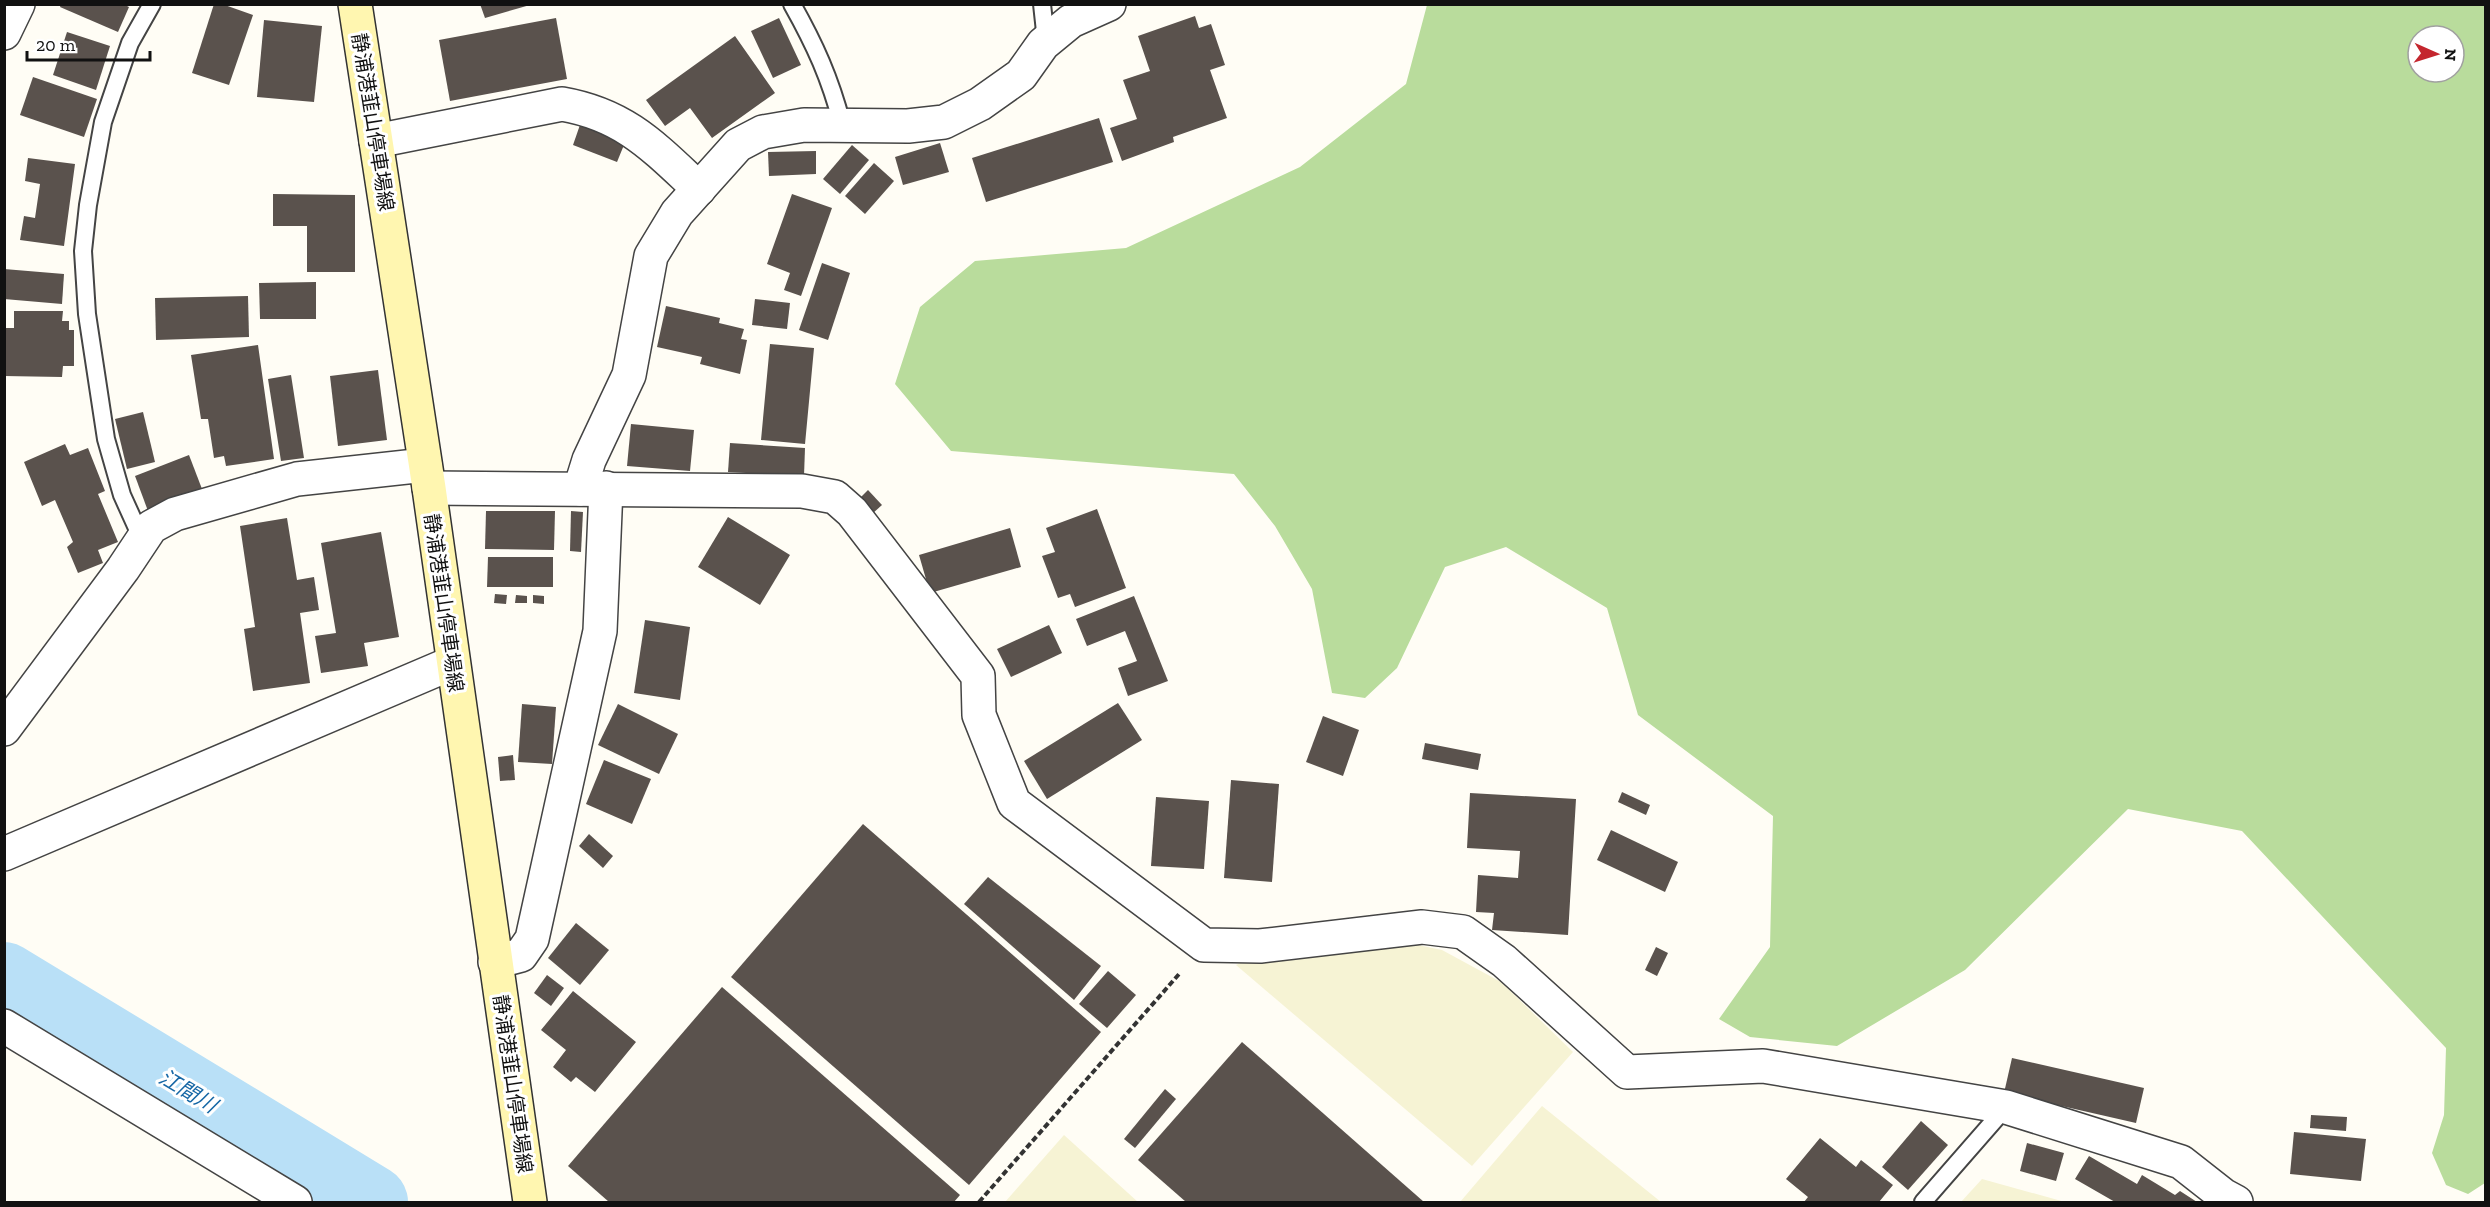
<svg xmlns="http://www.w3.org/2000/svg" width="2490" height="1207" font-family="'Zilla Slab','Noto Sans JP',serif">
<style>
.farmland{fill:#f6f3d4}
.forest{fill:#b9dc9c;fill-rule:evenodd}
.lines{fill:none;stroke-linecap:round;stroke-linejoin:round}
.river{stroke:#b9e0f7;stroke-width:74}
.building{fill:#5a524d}
.lane-casing{stroke:#444;stroke-width:20}
.street-casing{stroke:#444;stroke-width:36}
.secondary-casing{stroke:#333;stroke-width:36}
.path{stroke:#333;stroke-width:4;stroke-dasharray:6 3;stroke-linecap:butt}
.lane{stroke:#fff;stroke-width:16}
.street{stroke:#fff;stroke-width:33}
.secondary{stroke:#fff6b0;stroke-width:33}
.labels{text-anchor:middle;dominant-baseline:central;stroke-width:6;stroke-linejoin:round;paint-order:stroke}
.street-label{font-size:20px;fill:#111;stroke:#fff}
.water-label{font-size:21px;font-style:italic;fill:#1768a6;stroke:#fff}
</style>
<rect width="100%" height="100%" fill="#fffdf5"/>
<g class="farmland">
<polygon points="1408,943 1442,950 1501,982 1573,1052 1472,1166 1236,965 1244,961"/>
<polygon points="1542,1106 1661,1202 1460,1202"/>
<polygon points="1064,1135 1138,1202 1005,1202"/>
<polygon points="1982,1179 2065,1202 1961,1202"/>
</g>
<path class="forest" d="M1427,5H2485V1183L2468,1194L2446,1185L2432,1153L2444,1115L2446,1048L2242,831L2128,809L1965,970L1837,1046L1750,1037L1719,1019L1770,947L1773,816L1638,715L1607,608L1506,547L1445,567L1397,668L1365,698L1332,693L1312,589L1275,526L1234,474L951,451L895,384L920,307L975,261L1126,248L1300,167L1406,84ZM2418,36H2454V72H2418Z"/>
<g class="lines">
<polyline class="river" points="4,979 371,1202"/>
</g>
<g class="building">
<polygon points="61,4 123,4 129,7 118,32 60,7"/>
<polygon points="214,4 222,4 253,15 229,85 192,73"/>
<polygon points="480,4 530,4 530,5 485,18"/>
<polygon points="1195,16 1199,28 1211,24 1225,65 1210,70 1227,118 1173,137 1174,142 1122,161 1110,128 1137,119 1123,80 1150,71 1138,36"/>
<polygon points="556,18 567,79 450,101 439,40"/>
<polygon points="779,18 801,65 773,78 751,31"/>
<polygon points="264,20 322,26 314,102 257,97"/>
<polygon points="67,32 110,46 96,90 53,75"/>
<polygon points="735,36 775,93 712,138 690,108 665,126 646,100"/>
<polygon points="33,77 97,99 84,137 20,115"/>
<polygon points="1099,118 1113,162 986,202 972,158"/>
<polygon points="581,122 626,140 617,162 573,145"/>
<polygon points="940,143 949,172 903,185 895,157"/>
<polygon points="852,145 869,160 840,194 823,179"/>
<polygon points="816,151 816,174 769,176 768,152"/>
<polygon points="28,158 75,164 64,246 20,240 24,216 35,218 40,184 25,181"/>
<polygon points="874,163 894,181 865,214 845,196"/>
<polygon points="273,194 355,195 355,272 307,272 307,226 273,226"/>
<polygon points="792,194 832,208 801,296 784,290 790,273 767,264"/>
<polygon points="822,263 850,273 828,340 799,330"/>
<polygon points="4,269 64,274 62,304 4,299"/>
<polygon points="316,282 316,319 260,319 259,283"/>
<polygon points="248,296 249,337 156,340 155,298"/>
<polygon points="755,299 790,303 787,329 752,325"/>
<polygon points="666,306 720,318 719,323 744,329 741,339 747,340 740,374 700,364 702,357 657,347"/>
<polygon points="14,311 63,311 62,321 69,321 69,330 74,330 74,366 63,366 62,377 4,376 4,328 14,328"/>
<polygon points="770,344 814,348 805,444 761,440"/>
<polygon points="258,345 274,459 226,466 224,456 214,458 208,419 201,419 191,355"/>
<polygon points="378,370 387,440 338,446 330,376"/>
<polygon points="291,375 304,458 281,461 268,379"/>
<polygon points="143,412 155,462 127,469 115,419"/>
<polygon points="631,424 694,430 690,471 627,466"/>
<polygon points="730,443 805,448 804,476 728,472"/>
<polygon points="65,444 70,455 88,448 105,491 98,494 118,542 98,550 103,563 78,573 67,547 73,542 55,500 42,506 24,462"/>
<polygon points="189,455 202,489 148,511 135,476"/>
<polygon points="868,490 882,505 872,514 858,500"/>
<polygon points="1097,509 1126,588 1075,607 1070,594 1058,598 1042,556 1055,552 1046,528"/>
<polygon points="486,511 555,511 554,550 485,549"/>
<polygon points="571,511 583,512 581,552 570,551"/>
<polygon points="728,517 790,555 760,605 698,567"/>
<polygon points="287,518 297,580 314,577 319,610 300,613 310,683 253,691 244,629 255,627 240,526"/>
<polygon points="1010,528 1021,567 930,593 919,555"/>
<polygon points="381,532 399,637 364,643 368,666 321,673 315,636 336,633 321,543"/>
<polygon points="488,557 553,557 553,587 487,587"/>
<polygon points="495,594 507,595 506,604 494,603"/>
<polygon points="516,595 527,596 527,603 515,603"/>
<polygon points="533,595 544,596 544,604 533,603"/>
<polygon points="1134,596 1168,681 1128,696 1118,668 1137,661 1125,631 1087,646 1076,619"/>
<polygon points="645,620 690,627 680,700 634,693"/>
<polygon points="1049,625 1062,653 1011,677 997,649"/>
<polygon points="1118,703 1142,740 1047,799 1024,761"/>
<polygon points="522,704 556,707 552,764 518,762"/>
<polygon points="618,704 678,734 659,774 598,745"/>
<polygon points="1323,716 1359,730 1343,776 1306,762"/>
<polygon points="1425,743 1481,754 1478,770 1422,759"/>
<polygon points="513,755 515,780 500,781 498,757"/>
<polygon points="604,760 651,779 632,824 586,804"/>
<polygon points="1231,780 1279,784 1272,882 1224,878"/>
<polygon points="1622,792 1650,805 1646,815 1618,802"/>
<polygon points="1470,793 1576,799 1568,935 1492,930 1494,913 1476,912 1478,875 1518,878 1520,851 1467,848"/>
<polygon points="1156,797 1209,801 1204,869 1151,866"/>
<polygon points="863,824 1101,1032 969,1185 731,977"/>
<polygon points="1611,830 1678,862 1665,892 1597,860"/>
<polygon points="589,834 613,856 603,868 579,846"/>
<polygon points="988,877 1101,966 1074,1000 964,904"/>
<polygon points="576,923 609,950 580,985 548,958"/>
<polygon points="1656,947 1668,953 1657,976 1645,970"/>
<polygon points="1108,971 1136,995 1107,1028 1079,1004"/>
<polygon points="547,975 564,988 551,1006 534,993"/>
<polygon points="722,987 960,1195 954,1202 609,1202 568,1166"/>
<polygon points="573,991 636,1042 595,1092 576,1077 571,1082 553,1067 566,1050 541,1030"/>
<polygon points="1242,1042 1424,1202 1186,1202 1138,1160"/>
<polygon points="2012,1058 2144,1088 2136,1123 2004,1093"/>
<polygon points="1165,1089 1176,1099 1135,1148 1124,1139"/>
<polygon points="2311,1115 2347,1117 2346,1131 2310,1128"/>
<polygon points="1921,1121 1948,1145 1908,1190 1882,1167"/>
<polygon points="2294,1132 2366,1139 2361,1181 2290,1174"/>
<polygon points="1820,1138 1856,1167 1861,1160 1893,1185 1879,1202 1804,1202 1808,1197 1786,1179"/>
<polygon points="2027,1143 2064,1153 2056,1181 2020,1171"/>
<polygon points="2089,1156 2137,1184 2142,1175 2175,1195 2180,1191 2197,1202 2115,1202 2075,1179"/>
</g>
<g class="lines">
<defs>
<g id="lane">
<path d="M792,4C815,45 830,78 842,124"/>
<polyline points="1042,4 1046,41"/>
<polyline points="144,536 136,526 122,495 106,439 87,314 83,251 88,205 103,122 130,43 152,4"/>
<polyline points="1923,1202 2006,1107"/>
</g>
<g id="street">
<polyline points="4,33 18,4"/>
<path d="M376,141L562,104C625,115 654,147 699,189"/>
<polyline points="429,488 802,491 835,497 852,512 978,676 979,715 1014,803 1204,945 1260,946 1422,927 1463,932 1504,961 1627,1072 1763,1066 2006,1107 2181,1162 2223,1195 2236,1202"/>
<polyline points="580,489 589,460 629,375 651,256 677,213 738,145 763,132 804,125 908,126 944,122 980,104 1021,75 1043,44 1071,21 1109,4"/>
<polyline points="4,729 123,569 151,527 175,514 297,479 425,465"/>
<polyline points="4,854 452,663"/>
<polyline points="495,962 521,955 532,939 600,631 606,488"/>
<polyline points="4,1026 295,1202"/>
</g>
<polyline id="secondary" points="355,4 429,488 530,1202"/>
</defs>
<use href="#lane" class="lane-casing"/>
<use href="#street" class="street-casing"/>
<use href="#secondary" class="secondary-casing"/>
<polyline class="path" points="979,1202 1180,973"/>
<use href="#lane" class="lane"/>
<use href="#street" class="street"/>
<use href="#secondary" class="secondary"/>
</g>
<g class="labels">
<g class="street-label">
<text transform="translate(373 122) rotate(81)">静浦港韮山停車場線</text>
<text transform="translate(444 603) rotate(82)">静浦港韮山停車場線</text>
<text transform="translate(513 1084) rotate(82)">静浦港韮山停車場線</text>
</g>
<g class="water-label">
<text transform="translate(188 1091) rotate(31)">江間川</text>
</g>
</g>
<rect width="2490" height="1207" fill="none" stroke="#111111" stroke-width="12"/>
<g transform="translate(2436 54) rotate(93)"><circle r="28" fill="#ffffff" stroke="#a0a0a0" stroke-width="1.5"/>
<path d="M0-4.5L10 22L0 15L-10 22Z" fill="#c4262e"/>
<text y="-9" font-size="16" font-weight="bold" text-anchor="middle" fill="#111111">N</text>
</g>
<path d="M27 51v9h123v-9" fill="none" stroke="#111111" stroke-width="3"/>
<text x="36" y="51" font-size="18" fill="#111111" stroke="#ffffff" stroke-width="4.5" paint-order="stroke">20 m</text>
</svg>
